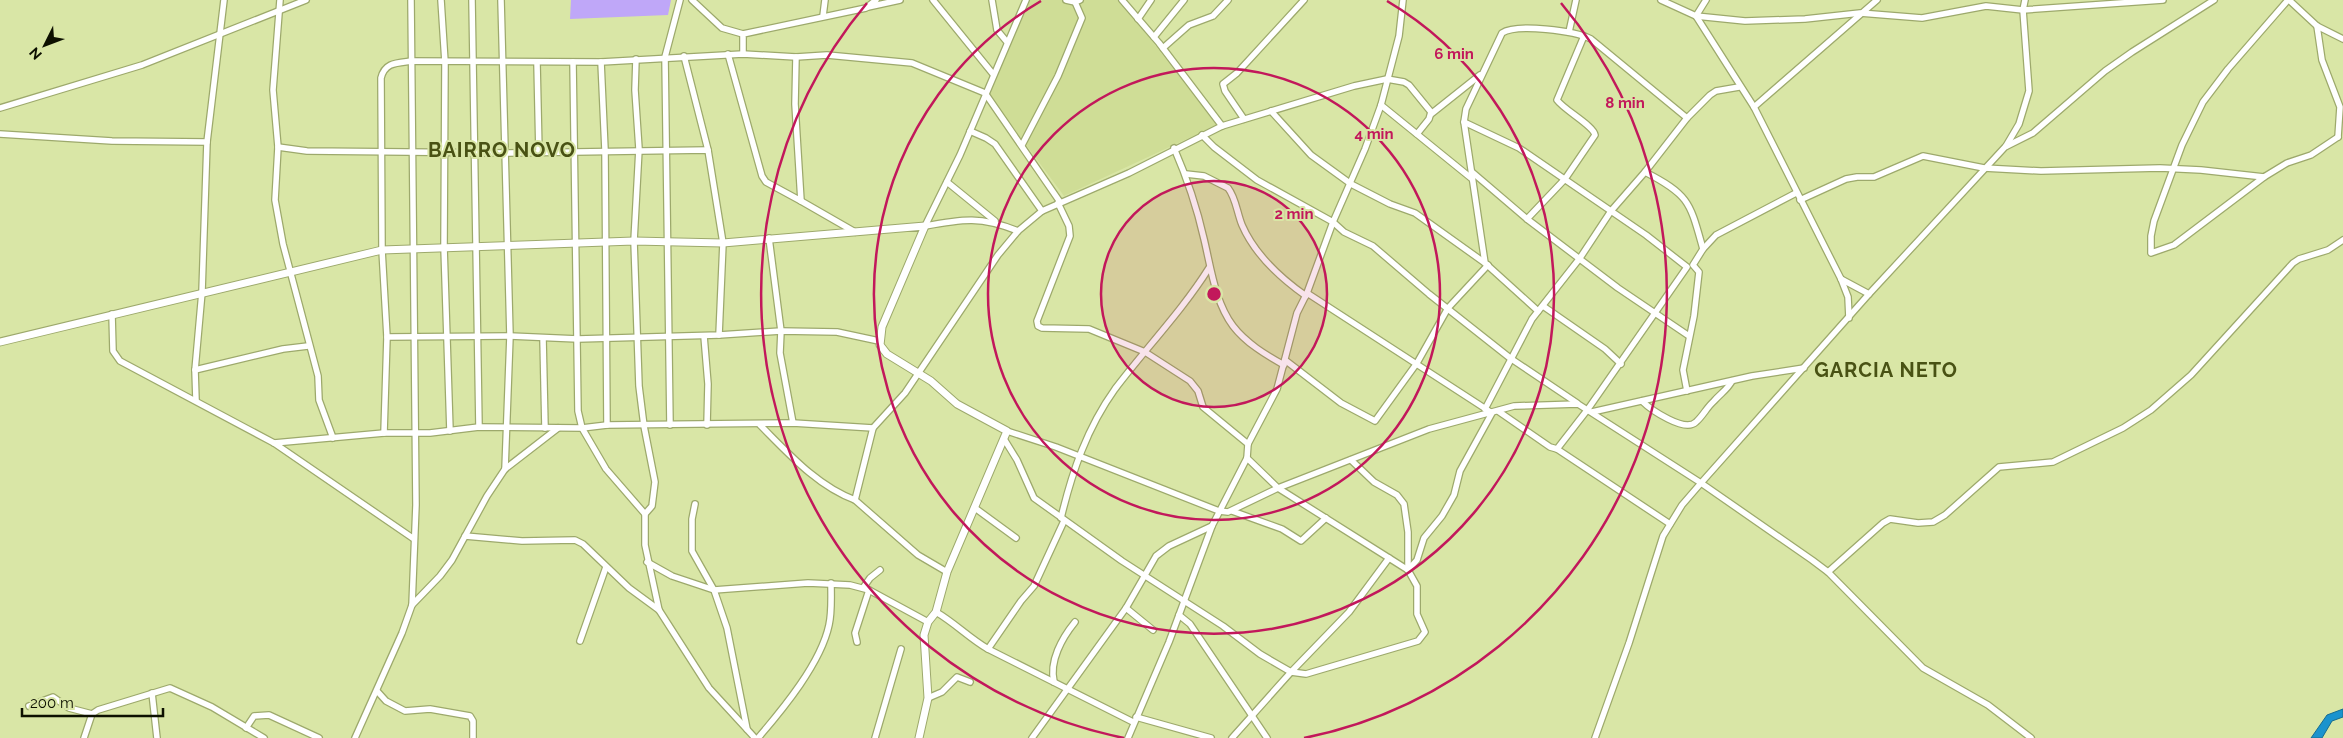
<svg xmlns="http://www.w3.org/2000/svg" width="2343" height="738" font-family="Raleway,sans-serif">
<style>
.built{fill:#cfdd96}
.green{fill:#bfa7f8}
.water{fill:#1a93ce;stroke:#166c90}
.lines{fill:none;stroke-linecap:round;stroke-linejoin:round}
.minor-casing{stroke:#9da96c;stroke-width:8}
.tertiary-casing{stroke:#9da96c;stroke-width:9}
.minor{stroke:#fff;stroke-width:5.5}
.tertiary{stroke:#fff;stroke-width:7}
.ring{fill:none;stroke:#c2185b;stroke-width:2.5}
.labels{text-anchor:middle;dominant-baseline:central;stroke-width:4;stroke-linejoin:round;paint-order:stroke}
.district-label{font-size:20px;font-weight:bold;letter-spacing:1px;fill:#495214;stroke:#d9e6a6}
.centre{fill:#c2185b;stroke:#d9e6a6;stroke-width:2.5}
.ring-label{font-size:15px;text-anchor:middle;font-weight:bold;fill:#c2185b;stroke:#d9e6a6;stroke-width:4;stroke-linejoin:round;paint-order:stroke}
</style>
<rect width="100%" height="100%" fill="#d9e6a6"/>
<polygon class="built" points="1030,0 1120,0 1217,125 1064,196 989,95"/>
<polygon class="green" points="571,0 671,0 668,15 570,19"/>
<polygon class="water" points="2343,709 2343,717 2332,721 2322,738 2311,738 2327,715"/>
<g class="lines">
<defs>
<g id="minor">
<polyline points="280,0 273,90 278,147 275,200 283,244 318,376 319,400 333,438"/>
<polyline points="441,0 445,62 444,247 450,431"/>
<polyline points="472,0 479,427"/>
<polyline points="501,0 510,336 505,469"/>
<polyline points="692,0 722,28 743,34"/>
<polyline points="933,0 993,74"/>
<polyline points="992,0 997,30 1007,42"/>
<polyline points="1066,0 1075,2 1080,0"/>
<polyline points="1122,0 1159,43 1222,126"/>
<polyline points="1661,0 1696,16 1745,21 1805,19 1860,13 1922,18 1986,6 2023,10 2163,0"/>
<polyline points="1706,0 1696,16 1754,107 1841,279 1848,297 1849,318"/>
<polyline points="2289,0 2317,26 2343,39"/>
<polyline points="868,7 900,0"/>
<polyline points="823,16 825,0"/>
<polyline points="1138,19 1151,0"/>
<polyline points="2317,26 2322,60 2340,107 2338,137"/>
<polyline points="1569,32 1576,0"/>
<polyline points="1154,37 1184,0"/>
<polyline points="1163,48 1189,25 1213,16 1228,0"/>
<polyline points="728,54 762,176 766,182 801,201 795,104 796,57"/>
<polyline points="743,54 743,34 866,8 876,0"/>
<polyline points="684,56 708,150"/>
<polyline points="636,59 635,90 639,149 634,241 639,386 644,426 655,482 652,506 645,514"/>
<polyline points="573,62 578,411 582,428 606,469 645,514 645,545 659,610 709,688 755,738"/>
<polyline points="601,62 605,150 607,425"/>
<polyline points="537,63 539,153"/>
<polyline points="1381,105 1471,178"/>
<polyline points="1754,107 1877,0"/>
<polyline points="0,108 142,65 306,0"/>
<polyline points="1271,111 1311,155 1351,184 1390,204 1415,213 1485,263 1538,311"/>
<polyline points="1431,114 1480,75"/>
<polyline points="1244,119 1225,91 1223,84 1237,73 1304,0"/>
<polyline points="1464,122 1519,148 1646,235 1687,267 1588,409 1557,449 1550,447 1498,411"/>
<polyline points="970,131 986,138 995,144 1042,211"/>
<polyline points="0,134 112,141 207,142"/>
<polyline points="1202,135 1214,147 1257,180 1333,222 1344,232 1373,246 1429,294 1510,358 1577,403"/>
<polyline points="1022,145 1058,76 1082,18 1075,2"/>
<polyline points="2006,146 2019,124 2029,91 2023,10 2025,0"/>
<polyline points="278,147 307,151 506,153 708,150 723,243 719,335"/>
<path d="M1174,148C1187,178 1197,208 1204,239C1211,268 1215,302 1233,326C1246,343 1266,355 1284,365"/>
<polyline points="1472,172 1527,219 1618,288 1689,336"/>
<path d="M1645,172C1690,195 1690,203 1703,249L1693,265L1699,272L1694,316L1683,370L1687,391"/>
<path d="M1186,174L1204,176L1228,188C1236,198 1237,213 1242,225C1255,255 1279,277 1306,296"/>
<polyline points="2264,177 2174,245 2151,253 2151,236 2154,221 2182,145 2203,102 2228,69 2288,0"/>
<polyline points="947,182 995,221"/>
<polyline points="1800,200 1846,179 1857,177 1874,177 1923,156 1984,168 2041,171 2160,168 2201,170 2264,177 2287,163 2311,155 2338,137"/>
<polyline points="801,201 855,232"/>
<polyline points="1058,203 1069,226 1070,236 1037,321 1038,326 1042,328 1089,329 1145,352 1190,381 1198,391 1203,407 1248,444"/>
<path d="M1527,219L1565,179L1595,135C1594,126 1564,110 1557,100L1584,36"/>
<polyline points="925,226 960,155 1026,0"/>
<path d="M925,226C963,219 981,216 1018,231"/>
<polyline points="769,238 781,331 780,353 793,423"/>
<polyline points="1703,249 1716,235 1796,193"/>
<path d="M1485,263L1464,122L1466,109L1502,33C1517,23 1575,31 1591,39L1687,118"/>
<polyline points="1841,279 1869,294"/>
<polyline points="1307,293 1492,413 1460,471 1454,495 1442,516 1424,538 1417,560 1408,570"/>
<polyline points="1543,306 1605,349 1621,364"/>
<polyline points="112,314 113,351 120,361 274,443 414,539"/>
<polyline points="704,336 708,384 707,425"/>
<polyline points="387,337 510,336 578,339 719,335 781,331 837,332 879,341"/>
<polyline points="543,338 545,428"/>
<polyline points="1285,360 1341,403 1375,421 1417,363 1448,308 1488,265"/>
<polyline points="195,370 283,349 308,346"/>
<polyline points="196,400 195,370 202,292 207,142 224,0"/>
<path d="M1642,401C1651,410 1685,433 1696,422C1703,416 1707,407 1714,401C1721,393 1727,390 1732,381"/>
<polyline points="1485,409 1532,319 1580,258 1611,211 1645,172 1687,118 1710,95 1716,91 1739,87"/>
<polyline points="1592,412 1752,376 1804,368"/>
<polyline points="670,425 665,57 680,0"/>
<path d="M760,425C788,453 817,486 855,500L918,555L947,572"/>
<polyline points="1007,431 1056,447 1219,511 1228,512 1278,488 1429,429 1514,406 1578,404 1701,483 1812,560 1828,572 1923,668 1988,705 2031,738"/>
<path d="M384,433L387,337L382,250L381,78C385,62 397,63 412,61L601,62L743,54L796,57L827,55L912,63L985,93L1060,202"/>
<polyline points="1004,439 1017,460 1034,498 1122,561 1223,626 1260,654 1291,672 1306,674 1418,641 1425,632 1417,614 1417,586 1408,570 1389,558"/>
<polyline points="274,443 384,433 430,433 479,427 582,428 607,425 793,423 873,428 905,393 998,255 1018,231 1042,211 1129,173 1222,126 1354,86 1387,79 1404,82 1409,85 1431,112 1429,119 1417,134"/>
<polyline points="1557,449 1670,524"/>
<polyline points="1351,460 1374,482 1397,495 1404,504 1408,532 1408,570"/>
<polyline points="855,500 873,428"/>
<polyline points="695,504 692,519 692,551 714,590 727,628 747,729"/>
<polyline points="975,508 1016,538"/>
<polyline points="1232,511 1282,529 1301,541 1326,518"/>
<path d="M1061,518C1072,472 1087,428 1115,389C1146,348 1182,311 1209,268"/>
<polyline points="465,536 522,541 575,540 583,544 629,588 659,610"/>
<polyline points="647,562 672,576 714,590 808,583 850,585 869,590 928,622"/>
<polyline points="1828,572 1883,523 1890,519 1918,523 1933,522 1945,515 1999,467 2053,462 2123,428 2151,410 2191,375 2293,263 2299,259 2328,250 2343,240"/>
<polyline points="863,588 870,578 880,570"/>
<polyline points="412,605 440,576 452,560 487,496 505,469 558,428"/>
<polyline points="1126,608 1153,630"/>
<path d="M936,612C955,623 969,638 988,649L1133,722"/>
<polyline points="1179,615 1190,624 1267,738"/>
<polyline points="580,641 606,567"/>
<polyline points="857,642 855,633 869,590"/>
<polyline points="988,649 1021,601 1034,586 1064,521"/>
<path d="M1054,682C1049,661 1062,638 1075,622"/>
<polyline points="377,691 386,701 405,711 430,709 470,716 473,721 473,738"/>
<polyline points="152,693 157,738"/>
<polyline points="928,698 942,692 957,677 970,682"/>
<polyline points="29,706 53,697 69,708 92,714"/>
<polyline points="1136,717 1211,738"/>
<polyline points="246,728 254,716 269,715 319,738"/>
<polyline points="84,738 92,714 98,710 170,688 212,707 264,738"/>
<polyline points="355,738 402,633 412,605 416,505 411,0"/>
<path d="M758,738C783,709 821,663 829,625C832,612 831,597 831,583"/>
<polyline points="875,738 901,649"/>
<polyline points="1032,738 1126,608 1156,556 1169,546 1212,526 1247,458 1248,444 1277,389 1297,313 1307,293 1333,222 1365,149 1381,105 1399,36 1403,0"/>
<polyline points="1128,738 1169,642 1212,526"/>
<polyline points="1232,738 1291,672 1349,612 1389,558 1278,488 1247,458"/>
<polyline points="1595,738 1629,643 1663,536 1682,505 1701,483 1869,294 2005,147 2033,133 2105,71 2132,52 2214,0"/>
</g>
<polyline id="tertiary" points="0,342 382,250 634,241 723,243 925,226 882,327 880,345 887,354 931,381 957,404 1007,431 947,572 936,612 928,622 924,635 928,698 919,738"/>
</defs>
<use href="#minor" class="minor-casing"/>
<use href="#tertiary" class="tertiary-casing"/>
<use href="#minor" class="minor"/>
<use href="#tertiary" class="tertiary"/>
</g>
<circle cx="1214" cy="294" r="113" fill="#c2185b" fill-opacity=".12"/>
<g class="ring">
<circle cx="1214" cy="294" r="113"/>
<circle cx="1214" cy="294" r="226"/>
<path d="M1387 1A340 340 0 1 1 1041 1"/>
<path d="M1124 738A453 453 0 0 1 867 3M1561 3A453 453 0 0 1 1304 738"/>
</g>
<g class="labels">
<g class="district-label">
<text x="502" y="150">BAIRRO NOVO</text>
<text x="1886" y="370">GARCIA NETO</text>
</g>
</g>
<circle cx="1214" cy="294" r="8" class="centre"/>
<g class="ring-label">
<text x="1454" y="59">6 min</text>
<text x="1625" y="108">8 min</text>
<text x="1374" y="139">4 min</text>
<text x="1294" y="219">2 min</text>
</g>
<g transform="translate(45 45) rotate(228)" stroke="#d9e6a6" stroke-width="4" paint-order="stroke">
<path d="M0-4L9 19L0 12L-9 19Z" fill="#0d1000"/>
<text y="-8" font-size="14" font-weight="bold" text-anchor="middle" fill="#0d1000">N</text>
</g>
<path d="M22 708v8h141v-8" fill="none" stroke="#0d1000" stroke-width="2.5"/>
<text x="30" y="708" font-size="15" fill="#0d1000" stroke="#d9e6a6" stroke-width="4" paint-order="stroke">200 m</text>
</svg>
